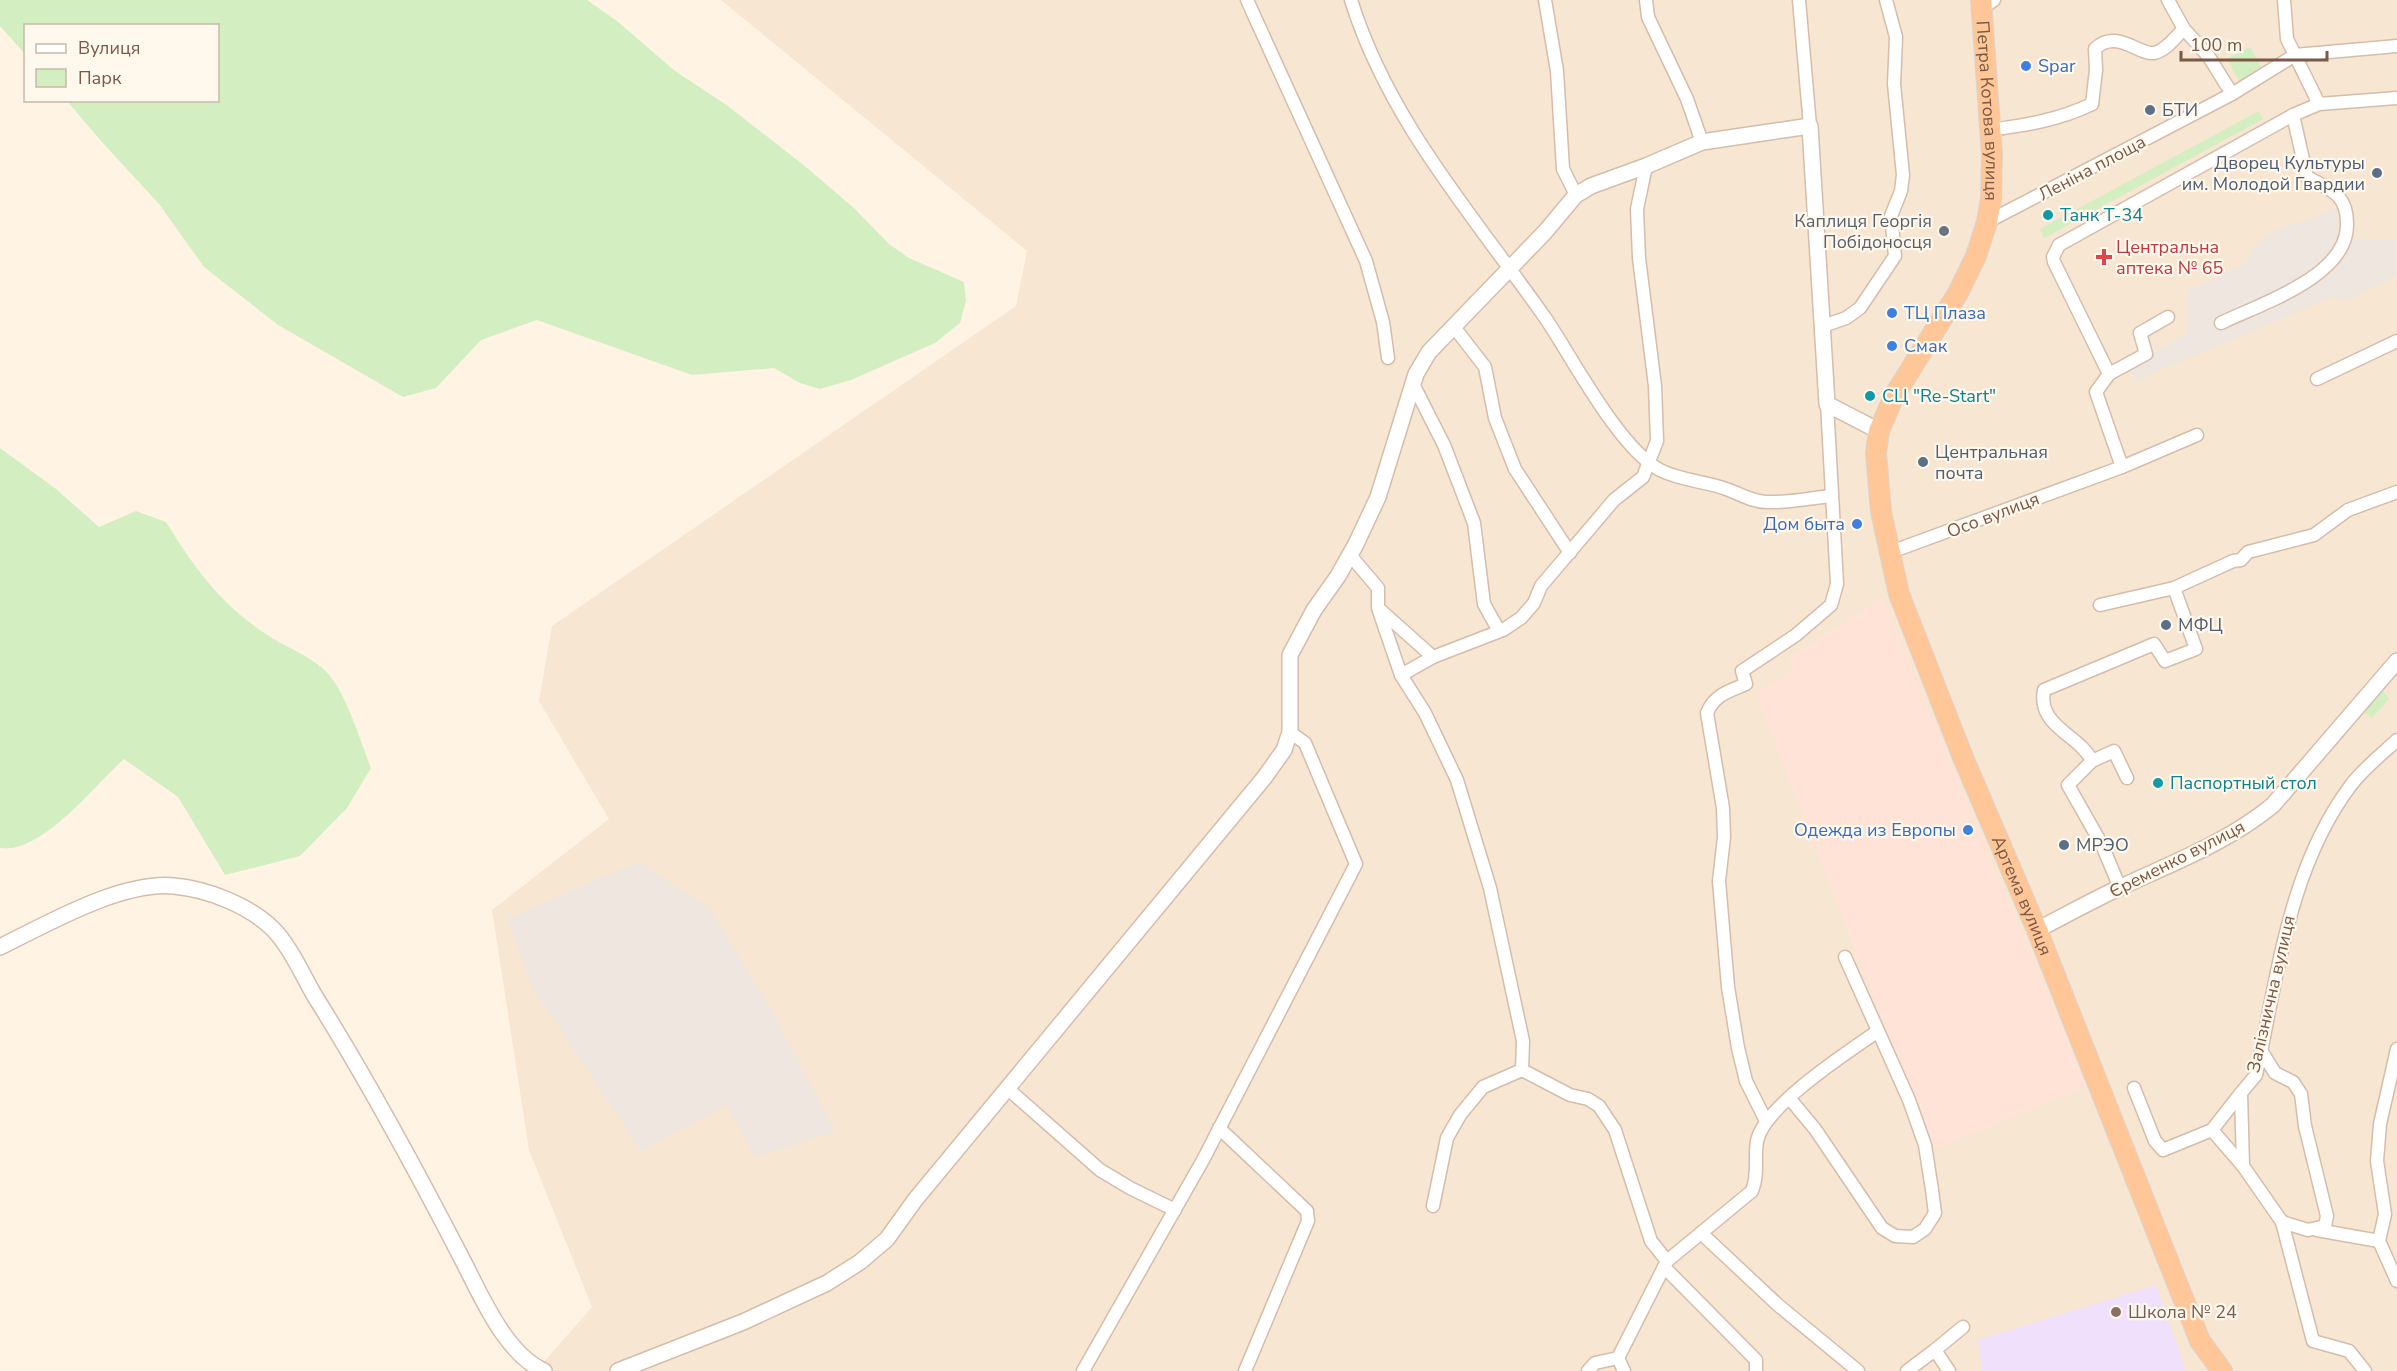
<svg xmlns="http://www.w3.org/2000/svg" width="2397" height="1371" font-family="'Nunito Sans',sans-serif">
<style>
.residential{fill:#f7e6d1}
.commercial{fill:#ffe3d7}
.industrial{fill:#eee6df}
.education{fill:#f1e0fb}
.green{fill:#d3eec0}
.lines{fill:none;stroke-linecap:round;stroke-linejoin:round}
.minor-casing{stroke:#d4bdab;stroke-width:15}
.tertiary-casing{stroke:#d4bdab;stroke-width:18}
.trunk-casing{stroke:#dcd4cf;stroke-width:22}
.minor{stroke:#fff;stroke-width:12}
.tertiary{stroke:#fff;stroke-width:15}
.trunk{stroke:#ffc697;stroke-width:20}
.shop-dot{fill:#3f7fe0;stroke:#fff8ec;stroke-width:2}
.service-dot{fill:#5c6f8a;stroke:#fff8ec;stroke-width:2}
.culture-dot{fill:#0f9aa8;stroke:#fff8ec;stroke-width:2}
.worship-dot{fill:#6b7280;stroke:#fff8ec;stroke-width:2}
.health-dot{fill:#e0444e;stroke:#fff8ec;stroke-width:2}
.education-dot{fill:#8d6e63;stroke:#fff8ec;stroke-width:2}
.labels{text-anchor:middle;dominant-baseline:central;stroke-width:4.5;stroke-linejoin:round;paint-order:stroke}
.shop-label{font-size:18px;fill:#366cbe;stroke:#fff8ec;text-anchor:start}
.service-label{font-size:18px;fill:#4e5e75;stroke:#fff8ec;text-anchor:start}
.street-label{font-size:18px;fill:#7a5946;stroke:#fff8ec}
.culture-label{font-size:18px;fill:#0d838f;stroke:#fff8ec;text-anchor:start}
.worship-label{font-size:18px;fill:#5b616d;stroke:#fff8ec;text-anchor:end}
.health-label{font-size:18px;fill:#be3a42;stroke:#fff8ec;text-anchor:start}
.education-label{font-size:18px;fill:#785e54;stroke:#fff8ec;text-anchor:start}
</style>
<rect width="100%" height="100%" fill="#fff4e4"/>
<polygon class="residential" points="721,0 2397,0 2397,1371 536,1371 592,1307 529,1150 492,910 609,819 539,701 552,626 1016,306 1027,251"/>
<polygon class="commercial" points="1882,598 2086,1086 1933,1150 1756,694 1793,671 1788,658"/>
<g class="industrial">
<polygon points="2338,208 2354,239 2397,239 2397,276 2346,301 2332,297 2135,381 2130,367 2188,333 2188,291 2245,263 2254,248 2272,232"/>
<polygon points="638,862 708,907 771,1009 835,1132 755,1157 727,1105 641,1151 532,987 508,919"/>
</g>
<polygon class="education" points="2156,1285 2186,1371 1982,1371 1978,1340"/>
<g class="green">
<polygon points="0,0 587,0 617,21 675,71 728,106 806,167 855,209 889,244 909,258 964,282 966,301 960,323 935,343 851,380 820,389 800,383 774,368 692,375 537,320 481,340 436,388 403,397 278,325 204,267 159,204 101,141 67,101 218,100 218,26 26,26 25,54 0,26"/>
<polygon points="2250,47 2263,70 2240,82 2227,59"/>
<polygon points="2259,111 2263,119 2044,238 2040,229"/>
<path d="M0,448L56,489L99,527L136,511L166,522C195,569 222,606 269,636C289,649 314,657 330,676C347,696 361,743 371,768L347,808L300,856L225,875L178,797L124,759C95,785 41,855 0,848Z"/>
<polygon points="2382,690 2389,699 2372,718 2364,712"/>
</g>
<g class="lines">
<defs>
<g id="minor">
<polyline points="1247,0 1366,261 1383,322 1388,358"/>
<path d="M1351,0C1389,122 1474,216 1546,319C1573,359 1619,448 1660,470C1681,481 1707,481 1729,490C1742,495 1753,502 1767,502C1788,503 1810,498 1831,496"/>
<polyline points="1545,0 1557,71 1563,169 1576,195"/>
<polyline points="1646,0 1648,17 1687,99 1702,142"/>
<polyline points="1799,0 1810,126"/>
<polyline points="2168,0 2184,29"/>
<polyline points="2284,0 2287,39 2319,104"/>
<polyline points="1981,9 1994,0"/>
<path d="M1991,130C2026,125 2059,120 2092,104L2096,70L2095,49C2115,28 2139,55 2154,53C2166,51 2175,37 2184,29L2209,57L2232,94"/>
<polyline points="1987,222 2232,94 2295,55 2397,46"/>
<path d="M2221,323C2260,304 2346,277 2347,226C2348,195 2332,190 2307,177L2293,115"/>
<polyline points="1823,326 1846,318 1860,308 1895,256 1891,216 1901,191 1903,175 1894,84 1896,37 1886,0"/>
<polyline points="1454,327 1485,367 1495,418 1515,469 1570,553"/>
<polyline points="2109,374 2054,262 2053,257 2059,245 2293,115 2319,104 2397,98"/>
<polyline points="2317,379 2397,341"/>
<polyline points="1413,384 1444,445 1474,523 1484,604 1499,631"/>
<polyline points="2122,467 2096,392 2109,374 2146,354 2140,333 2168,317"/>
<polyline points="1888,553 2122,467 2197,435"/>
<polyline points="1350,555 1378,588 1378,608 1433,657 1503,630 1521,618 1534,603 1541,586 1614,500 1643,477 1657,441 1655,386 1639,258 1637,209 1646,166"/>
<polyline points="2100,605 2174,588 2233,561 2241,560 2248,552 2314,535 2348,510 2397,492"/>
<polyline points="1379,611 1401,675"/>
<polyline points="1433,657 1401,675 1425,713 1457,780 1490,888 1523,1041 1522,1070 1570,1095 1588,1099 1599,1106 1615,1130 1651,1241 1667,1261"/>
<polyline points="2092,761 2068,785 2102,845 2120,888"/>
<path d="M2127,778L2114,751L2092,761C2079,734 2037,727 2044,690L2154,644L2165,661L2196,649L2174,588"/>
<polyline points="2397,1049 2380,1124 2377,1161 2385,1214 2379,1241 2397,1281"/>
<polyline points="2262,1052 2275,1073 2293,1082 2301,1094 2305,1126 2327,1216 2325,1226 2308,1230 2282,1222"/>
<polyline points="2134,1088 2155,1141 2163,1150 2212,1130"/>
<polyline points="1008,1089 1100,1170 1130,1188 1175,1210"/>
<polyline points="2241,1093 2212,1130 2243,1166"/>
<polyline points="1790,1099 1815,1129 1882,1228 1895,1236 1913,1237 1925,1229 1935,1213 1932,1190 1925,1145 1909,1100 1845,957"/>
<path d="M1766,1121L1746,1081L1738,1048L1728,987L1719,881L1724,837L1723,808L1707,713C1714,695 1729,691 1746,684L1742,671L1796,635L1831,605L1837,584L1827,404"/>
<polyline points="1219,1128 1307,1211 1308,1221 1245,1371"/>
<polyline points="1433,1206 1447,1138 1460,1115 1483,1087 1522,1070"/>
<polyline points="2317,1230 2379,1241"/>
<polyline points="1701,1233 1778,1305 1858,1371"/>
<polyline points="1664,1267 1756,1360 1756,1371"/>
<polyline points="1935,1350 1963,1327"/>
<polyline points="1083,1371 1203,1160 1356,864 1305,743 1290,732"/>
<polyline points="1588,1371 1595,1363 1618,1358"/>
<path d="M1624,1371L1618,1358L1667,1261L1752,1191C1759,1174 1754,1159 1757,1141C1764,1106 1848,1052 1878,1031"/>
<polyline points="1907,1371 1935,1350 1949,1371"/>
<path d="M2365,1371L2349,1351L2313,1341L2282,1222L2243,1166L2241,1093L2256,1075C2278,976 2288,869 2351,785C2364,768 2382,754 2397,740"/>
</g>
<g id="tertiary">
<path d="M2037,930C2064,916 2091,901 2119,888C2172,863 2227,843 2273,805L2397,661"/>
<path d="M0,947C47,924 121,881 174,886C207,889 248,905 272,928C289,944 304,978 316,998C368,1081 415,1168 460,1255C480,1293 504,1353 544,1371"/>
<polyline points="618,1371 743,1322 827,1283 860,1262 887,1239 915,1200 1264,778 1284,750 1290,732 1290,655 1314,610 1338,576 1356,544 1378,497 1416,374 1429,352 1545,232 1576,195 1591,186 1646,166 1702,142 1810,126 1827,404 1879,431"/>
</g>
<g id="trunk">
<path id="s1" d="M1981,0L1992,155L1991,199L1987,222L1976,256L1958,293L1894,396L1879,431L1876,453L1881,512L1899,594L1962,755L2037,930L2200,1341L2222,1371"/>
</g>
</defs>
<use href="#minor" class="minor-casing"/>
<use href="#tertiary" class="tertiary-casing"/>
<use href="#trunk" class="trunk-casing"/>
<use href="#minor" class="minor"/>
<use href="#tertiary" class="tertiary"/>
<use href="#trunk" class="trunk"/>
</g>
<g class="shop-dot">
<circle cx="2026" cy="66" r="6"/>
<circle cx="1892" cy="313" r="6"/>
<circle cx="1892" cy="346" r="6"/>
<circle cx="1857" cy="524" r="6"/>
<circle cx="1968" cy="830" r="6"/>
</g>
<g class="service-dot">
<circle cx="2150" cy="110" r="6"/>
<circle cx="2377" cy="173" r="6"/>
<circle cx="1923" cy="462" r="6"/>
<circle cx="2166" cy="625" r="6"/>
<circle cx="2064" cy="845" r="6"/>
</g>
<g class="culture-dot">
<circle cx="2048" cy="215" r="6"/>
<circle cx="1870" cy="396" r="6"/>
<circle cx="2158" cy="783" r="6"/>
</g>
<circle class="worship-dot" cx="1944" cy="231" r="6"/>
<path class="health-dot" d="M2101 248h6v6h6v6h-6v6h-6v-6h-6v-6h6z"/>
<circle class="education-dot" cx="2116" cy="1312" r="6"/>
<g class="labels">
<g class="shop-label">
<text x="2038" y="66">Spar</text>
<text x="1904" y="313">ТЦ Плаза</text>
<text x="1904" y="346">Смак</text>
<text x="1845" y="524" text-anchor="end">Дом быта</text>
<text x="1956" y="830" text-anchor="end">Одежда из Европы</text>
</g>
<g class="service-label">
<text x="2162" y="110">БТИ</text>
<text x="2365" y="163" text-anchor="end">Дворец Культуры<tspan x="2365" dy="21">им. Молодой Гвардии</tspan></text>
<text x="1935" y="452">Центральная<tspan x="1935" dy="21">почта</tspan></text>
<text x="2178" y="625">МФЦ</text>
<text x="2076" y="845">МРЭО</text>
</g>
<g class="street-label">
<text stroke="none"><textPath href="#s1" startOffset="111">Петра Котова вулиця</textPath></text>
<text transform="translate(2092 168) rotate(-28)">Леніна площа</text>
<text transform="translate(1993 515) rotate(-21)">Осо вулиця</text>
<text transform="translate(2177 859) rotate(-27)">Єременко вулиця</text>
<text stroke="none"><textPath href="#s1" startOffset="950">Артема вулиця</textPath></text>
<text transform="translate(2271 994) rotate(-77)">Залізнична вулиця</text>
</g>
<g class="culture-label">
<text x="2060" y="215">Танк Т-34</text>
<text x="1882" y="396">СЦ "Re-Start"</text>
<text x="2170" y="783">Паспортный стол</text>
</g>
<g class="worship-label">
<text x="1932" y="221">Каплиця Георгія<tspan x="1932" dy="21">Побідоносця</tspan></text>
</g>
<g class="health-label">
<text x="2116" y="247">Центральна<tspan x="2116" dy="21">аптека № 65</tspan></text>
</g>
<g class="education-label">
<text x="2128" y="1312">Школа № 24</text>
</g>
</g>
<rect x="24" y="24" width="195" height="78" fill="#fff8ec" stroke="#cab8aa" stroke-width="1.5"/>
<rect x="36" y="44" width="30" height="9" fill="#ffffff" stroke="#cab8aa" stroke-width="1.5"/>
<text x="78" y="54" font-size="18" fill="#7a5946">Вулиця</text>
<rect x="36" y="69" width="30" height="18" fill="#d3eec0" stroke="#cab8aa" stroke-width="1.5"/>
<text x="78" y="84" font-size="18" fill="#7a5946">Парк</text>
<path d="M2181 51v9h146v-9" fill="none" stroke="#7a5946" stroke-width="3"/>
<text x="2190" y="51" font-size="18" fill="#7a5946" stroke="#fff8ec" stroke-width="4.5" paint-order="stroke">100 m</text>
</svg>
